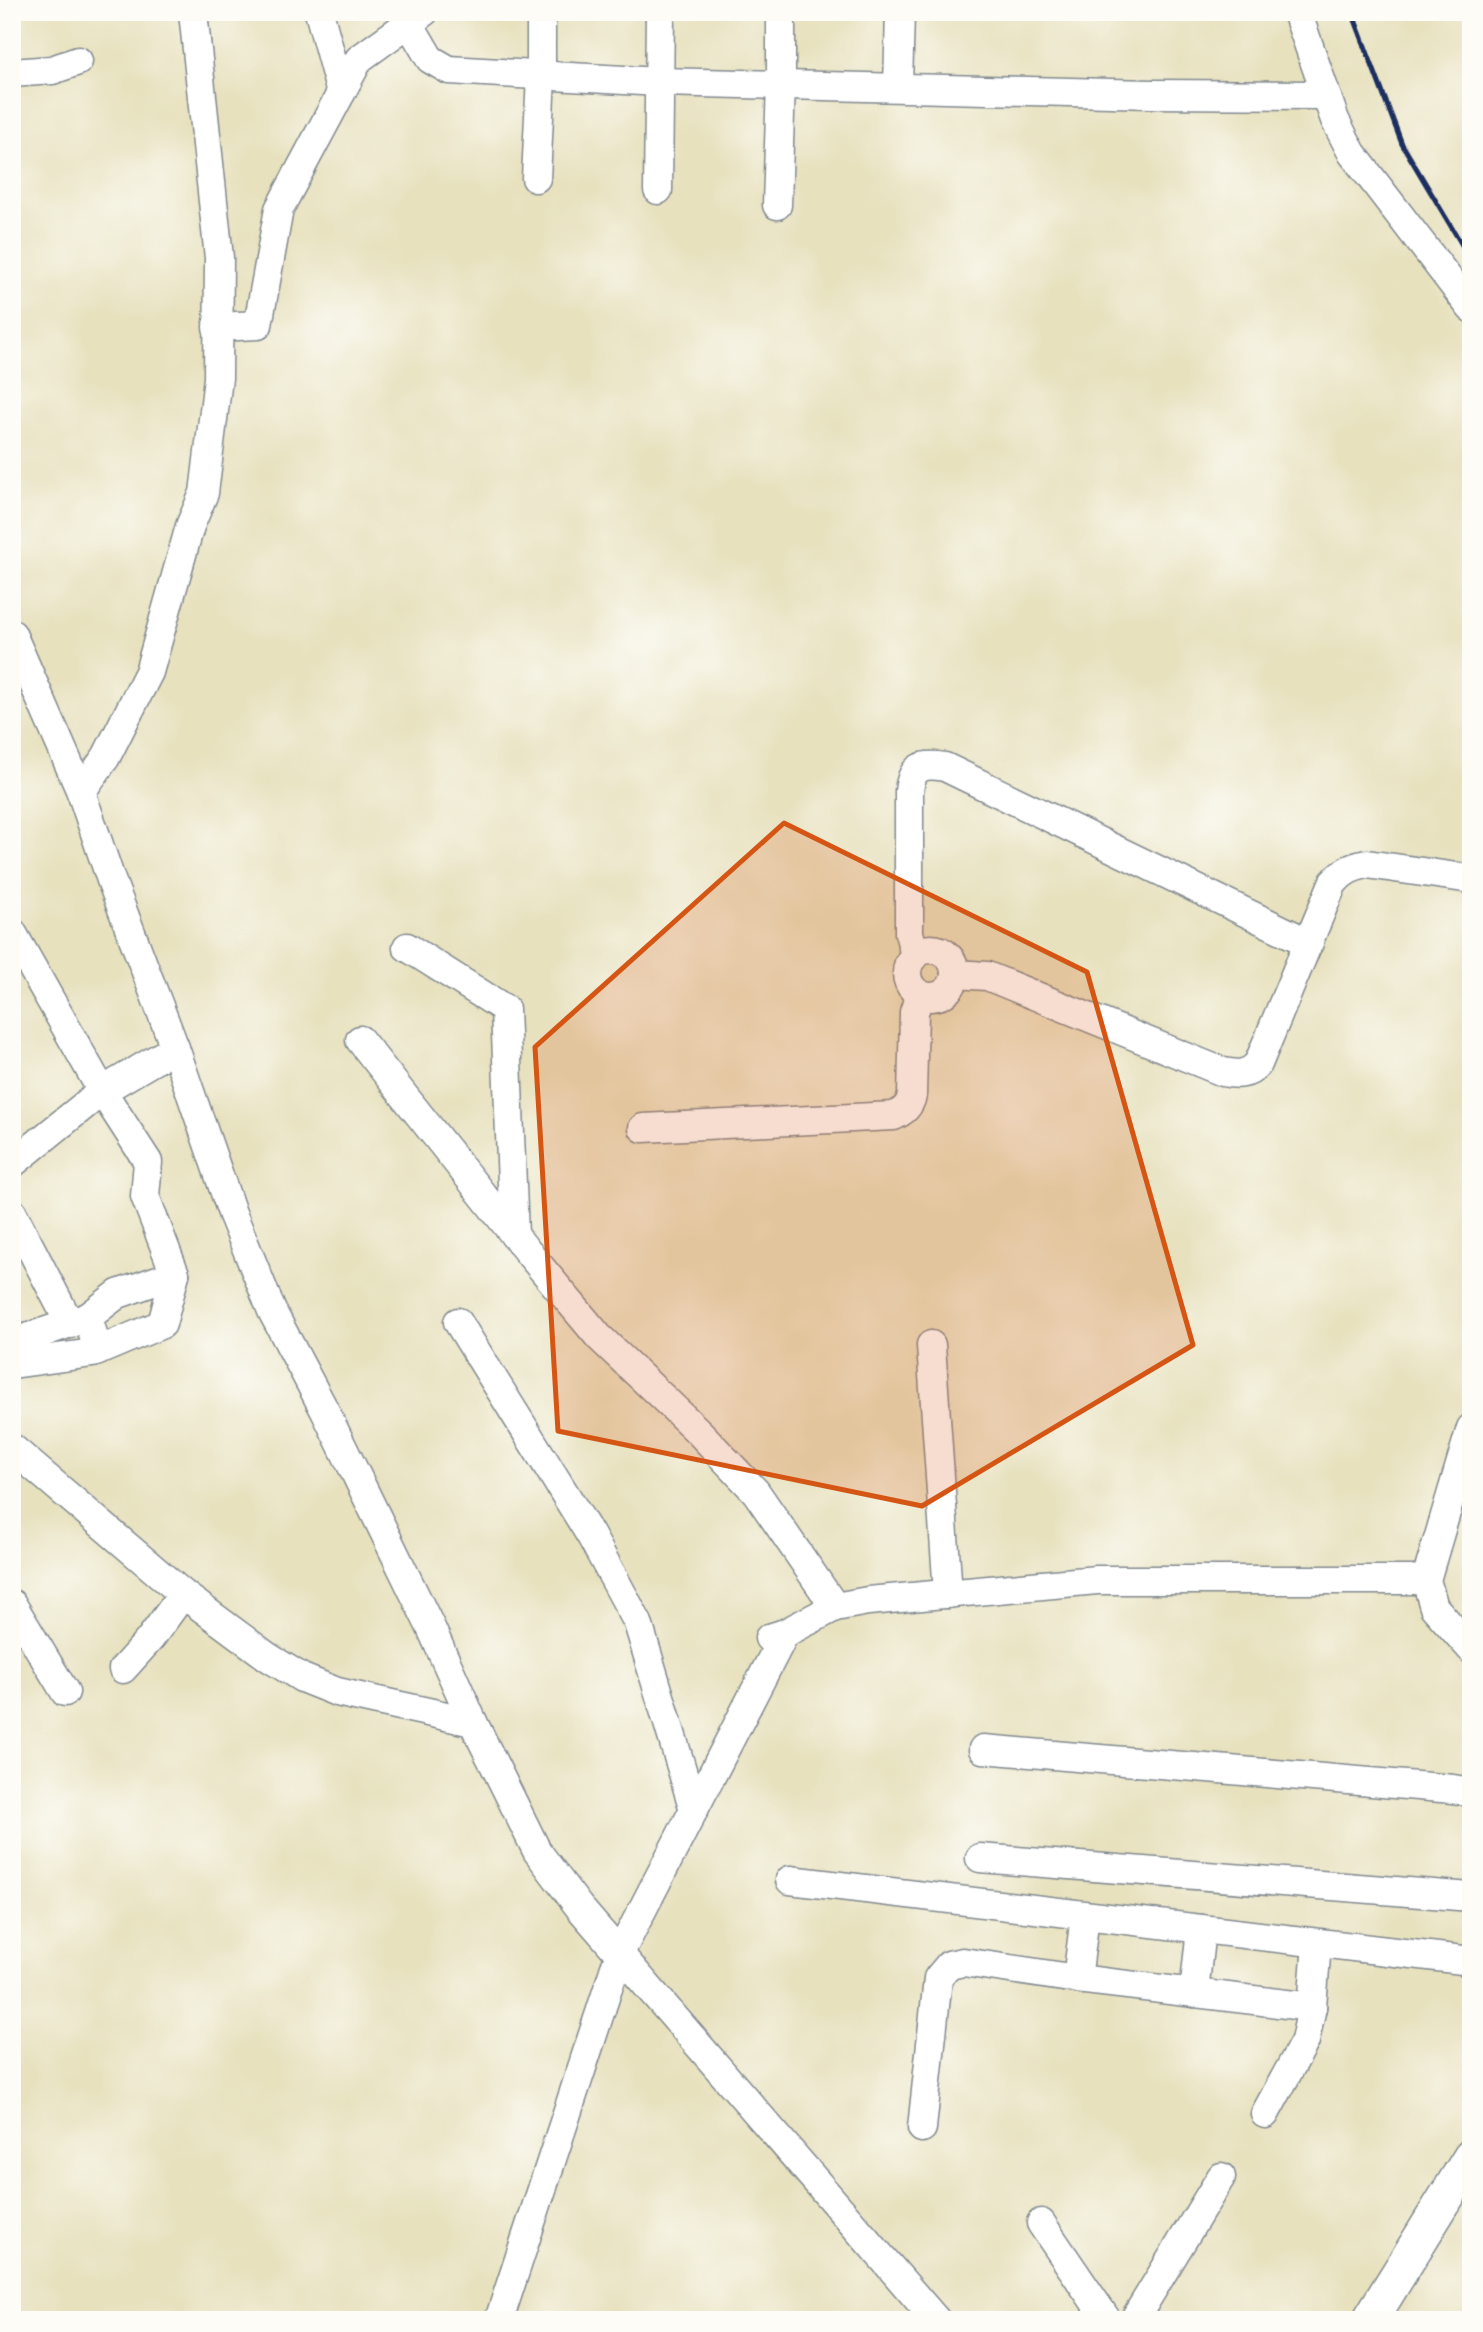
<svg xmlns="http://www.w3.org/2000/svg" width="1483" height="2332" font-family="Cardo,serif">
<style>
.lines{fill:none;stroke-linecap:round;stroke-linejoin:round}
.minor-casing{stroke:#81888e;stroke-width:31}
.major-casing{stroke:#81888e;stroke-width:38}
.minor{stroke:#fff;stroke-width:28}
.major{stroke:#fff;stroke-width:35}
.rail{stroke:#1b2f5e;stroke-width:5}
.marked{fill:#d45514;fill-opacity:0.2;stroke:#d45514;stroke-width:5;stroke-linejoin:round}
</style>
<rect width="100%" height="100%" fill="#fdfcf7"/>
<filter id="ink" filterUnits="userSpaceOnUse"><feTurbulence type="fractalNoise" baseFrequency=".0143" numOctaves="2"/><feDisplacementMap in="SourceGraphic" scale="14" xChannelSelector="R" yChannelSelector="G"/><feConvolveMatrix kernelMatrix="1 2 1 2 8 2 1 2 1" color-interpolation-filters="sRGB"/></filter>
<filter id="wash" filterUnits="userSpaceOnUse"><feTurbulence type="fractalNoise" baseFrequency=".00686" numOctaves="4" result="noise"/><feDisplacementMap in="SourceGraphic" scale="28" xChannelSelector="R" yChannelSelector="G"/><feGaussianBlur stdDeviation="1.57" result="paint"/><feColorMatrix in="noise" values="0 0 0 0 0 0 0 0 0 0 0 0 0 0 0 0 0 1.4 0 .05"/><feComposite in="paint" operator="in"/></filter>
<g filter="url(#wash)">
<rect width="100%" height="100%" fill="#e7e1be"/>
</g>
<g filter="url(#ink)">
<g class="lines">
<defs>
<g id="minor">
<polyline points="319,12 341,93"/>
<polyline points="1297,12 1335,120 1352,153 1471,308"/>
<polyline points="409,23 430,59 449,70 659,82 1152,94 1325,95"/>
<polyline points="12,73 52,70 78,61"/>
<polyline points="898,87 900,12"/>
<polyline points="536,178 541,76 541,12"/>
<polyline points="658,190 660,12"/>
<polyline points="777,205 781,83 781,12"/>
<polyline points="217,327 258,325 279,209 341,93 359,59 424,12"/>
<polyline points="12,634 81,792 111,880 175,1048 102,1091 148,1162 145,1196 175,1274 162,1324 93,1353 12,1364"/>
<polyline points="81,792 106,757 149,672 190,526 204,493 218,378 219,258 193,12"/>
<polyline points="12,932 102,1091 12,1164"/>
<polyline points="407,947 505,1009 514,1235"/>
<circle cx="931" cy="973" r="24"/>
<path d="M915,955L909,933V791C912,766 922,763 945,767L1309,943"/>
<path d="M955,974L987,976L1223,1072C1238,1075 1248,1075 1258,1064L1333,883C1343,871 1352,867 1367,864L1471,879"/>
<polyline points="360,1040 527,1251 599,1337 700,1433 756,1492 835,1607"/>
<polyline points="175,1048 232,1213 272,1311 325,1411 431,1628 473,1722"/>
<path d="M643,1128L894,1116C904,1111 909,1107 912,1096L914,1012L920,995"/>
<polyline points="12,1212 70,1324"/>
<polyline points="88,1317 118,1294 175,1274"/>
<polyline points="458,1322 591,1536 638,1623 694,1810"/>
<polyline points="12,1343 88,1317 98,1351"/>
<polyline points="931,1345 948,1594"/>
<polyline points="1471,1428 1426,1580 1434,1607 1471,1649"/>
<polyline points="12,1448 183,1594 268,1657 302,1678 337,1692 473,1722 537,1851 579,1907 936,2320"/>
<polyline points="12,1604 65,1692"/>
<polyline points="769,1638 785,1633 835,1607 868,1601 1097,1580 1426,1580"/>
<polyline points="123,1669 150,1639 183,1594"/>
<polyline points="983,1749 1453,1789 1471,1792"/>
<polyline points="980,1858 1471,1897"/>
<polyline points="790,1880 1471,1961"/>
<polyline points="1077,1979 1085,1916"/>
<polyline points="1194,1993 1201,1929"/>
<polyline points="1265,2114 1305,2041 1312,2007 1317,1944"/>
<polyline points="922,2128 938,1978 949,1965 963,1962 1077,1979 1312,2007"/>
<polyline points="1041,2223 1107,2320"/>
<polyline points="499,2320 619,1955 785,1633"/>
<polyline points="1134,2320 1221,2177"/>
</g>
<polyline id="major" points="1370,2320 1471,2157"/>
</defs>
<use href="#minor" class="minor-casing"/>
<use href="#major" class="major-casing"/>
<use href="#minor" class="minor"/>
<use href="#major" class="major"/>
<polyline class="rail" points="1352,12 1402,144 1471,260"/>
</g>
</g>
<path class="marked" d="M784,823L1087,972L1193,1345L922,1506L558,1431L535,1047Z"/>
<rect width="1483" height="2332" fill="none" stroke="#fdfcf7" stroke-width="42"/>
</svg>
